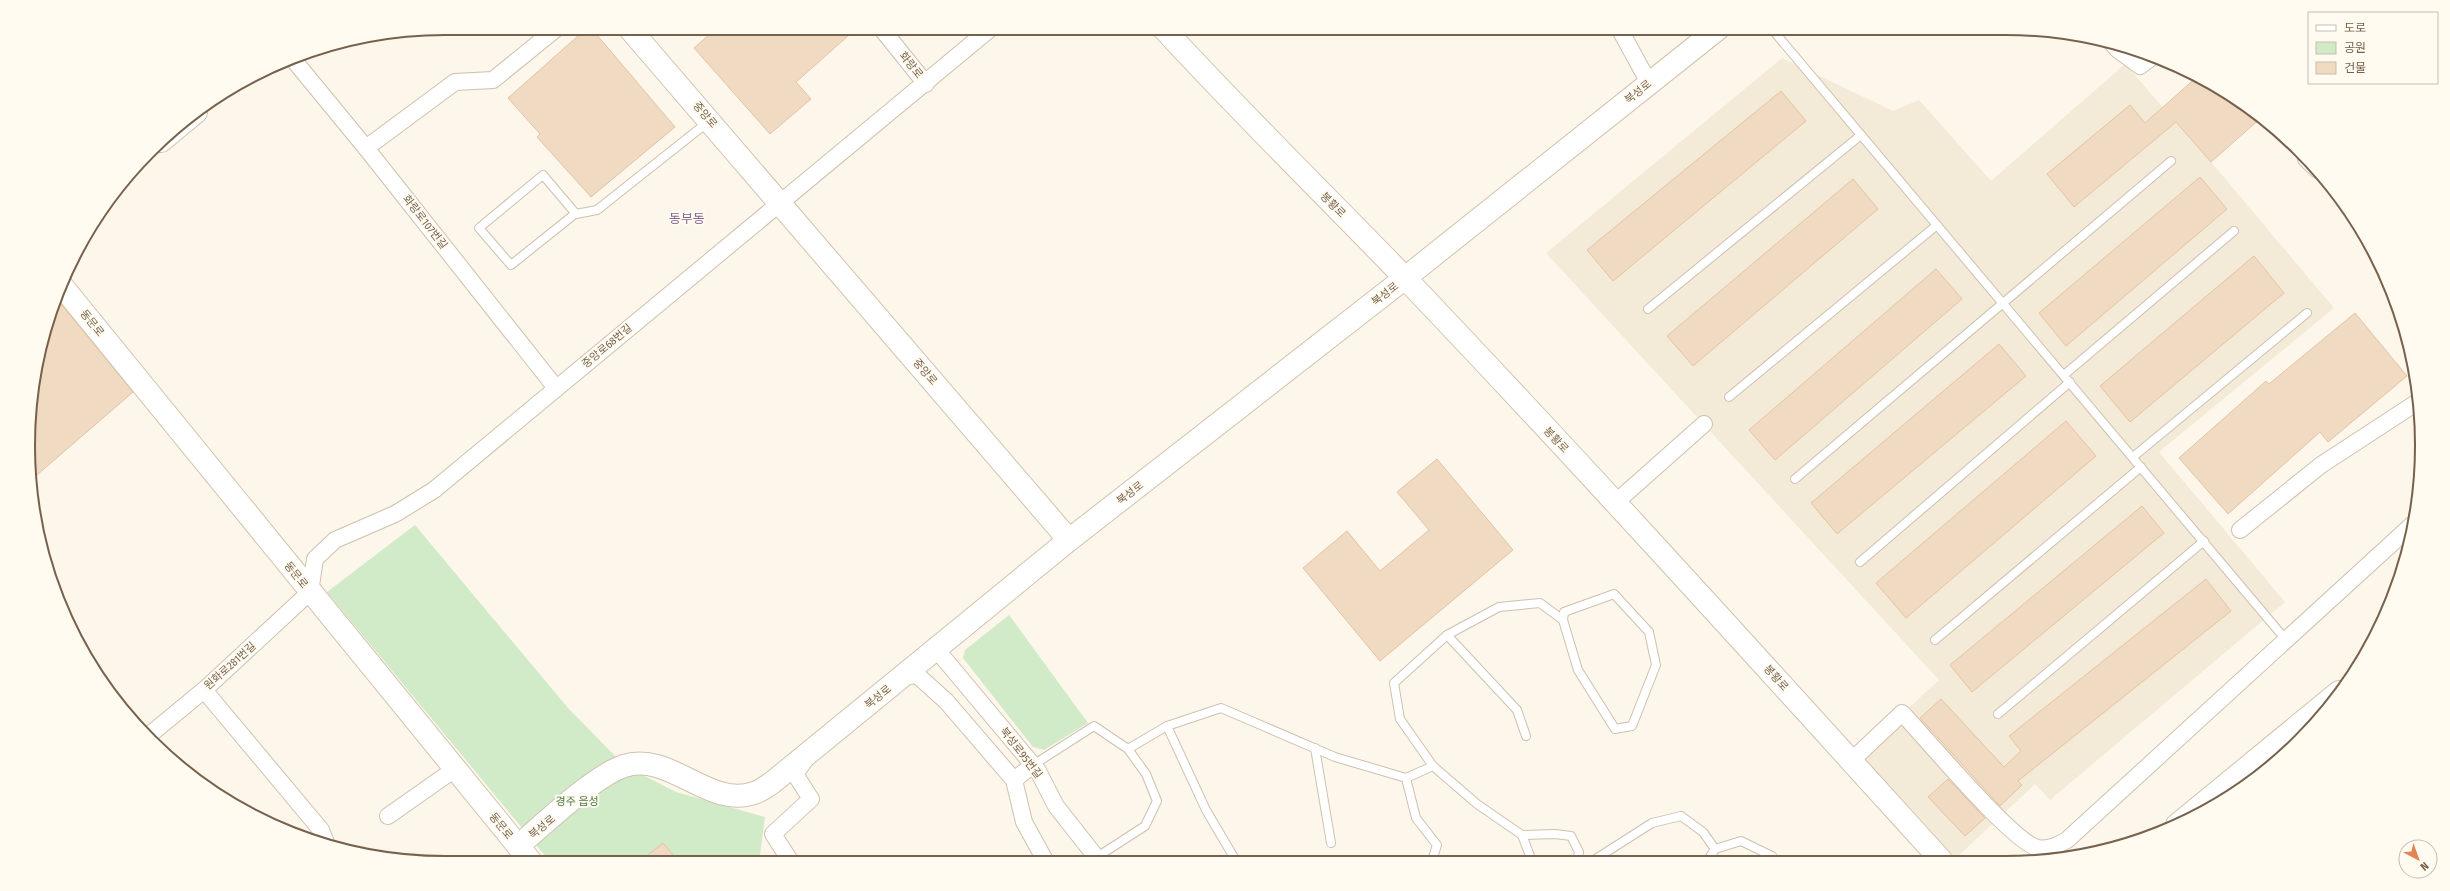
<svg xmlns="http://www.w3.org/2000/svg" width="2450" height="891" font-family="'Fira Sans Condensed','Noto Sans KR',sans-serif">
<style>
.residential{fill:#f4ead8}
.green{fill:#d1eac8}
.building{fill:#f1dac2;stroke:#e3c3a3}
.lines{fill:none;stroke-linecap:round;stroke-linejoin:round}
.lane-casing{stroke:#cec0af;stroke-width:10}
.street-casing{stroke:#cec0af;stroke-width:18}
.secondary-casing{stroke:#d1c2ad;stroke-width:24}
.lane{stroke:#fff;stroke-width:8}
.street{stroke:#fff;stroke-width:16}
.secondary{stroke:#fff;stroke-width:22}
.labels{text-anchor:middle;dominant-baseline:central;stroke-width:4;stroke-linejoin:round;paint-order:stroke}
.street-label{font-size:11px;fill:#77614d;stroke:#fffbf0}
.park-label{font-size:11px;fill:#4e7c45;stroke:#fffbf0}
.quarter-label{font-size:13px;fill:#896692;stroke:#fffbf0}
.rim{fill:none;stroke:#77614d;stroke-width:2}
</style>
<rect width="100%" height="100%" fill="#fcf7ea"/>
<polygon class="residential" points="1782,58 1893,111 1919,100 1991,181 2125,64 2211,162 2334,308 2159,452 2285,602 2050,800 2035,784 1954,860 1941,860 1851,761 1939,680 1546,253"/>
<g class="green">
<polygon points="415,525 568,708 625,766 676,792 765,817 759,862 551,863 327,592"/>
<polygon points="1009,615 1088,723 1044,750 1033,747 963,658 965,650"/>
</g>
<g class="building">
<polygon points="587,28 591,28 675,127 591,197 537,137 540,134 508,98"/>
<polygon points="717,28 857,28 796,82 811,99 770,134 694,48"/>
<polygon points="2198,76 2262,117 2211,162 2176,122 2074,207 2047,174 2130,105 2145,123"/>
<polygon points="1781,91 1806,121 1613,281 1587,250"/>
<polygon points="2200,177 2227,209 2066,346 2039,313"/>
<polygon points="1853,179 1878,209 1693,366 1667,336"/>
<polygon points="2254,256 2284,293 2130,422 2100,386"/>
<polygon points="1936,269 1962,299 1775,460 1749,430"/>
<polygon points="57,299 133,392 30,481 32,391 42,337"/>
<polygon points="2355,313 2407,376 2328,442 2320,432 2228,514 2179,458 2266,381 2269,384"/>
<polygon points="1999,344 2026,376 1837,534 1811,503"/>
<polygon points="2066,421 2096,456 1906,618 1876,583"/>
<polygon points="1437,459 1513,550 1380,661 1303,568 1347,531 1380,571 1429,530 1397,492"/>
<polygon points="2142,506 2164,533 1972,692 1950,665"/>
<polygon points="2206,579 2231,611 2018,781 2022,785 2000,806 1920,718 1941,699 2004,767 2021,751 2009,736"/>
<polygon points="1948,779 1985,818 1965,836 1928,797"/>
<polygon points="663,843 679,862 638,863"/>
</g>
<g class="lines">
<defs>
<g id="lane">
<polyline points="1771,28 2286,640"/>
<polyline points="576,213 511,265 479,228 543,175 576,214 597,210 708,122"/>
<polyline points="1648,309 1861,135"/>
<polyline points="2064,375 2234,231"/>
<polyline points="1729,397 1937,225"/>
<polyline points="2133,457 2307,313"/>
<polyline points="1795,479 2171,161"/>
<polyline points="1860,562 2070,382"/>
<polyline points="1447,635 1517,710 1526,736"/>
<polyline points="1935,640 2141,467"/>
<polyline points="1998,714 2204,541"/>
<polyline points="1167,726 1206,810 1236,861"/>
<polyline points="1315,748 1331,843"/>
<polyline points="1033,765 1094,726 1128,749 1167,726 1221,708 1335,757 1406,778 1433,766 1400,719 1394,683 1447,635 1499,607 1540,603 1563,620 1578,670 1615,729 1632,726 1656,665 1649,632 1614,594 1564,612 1563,620"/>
<polyline points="1433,766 1477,804 1522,835 1555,834 1571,836 1579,852 1577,860"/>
<polyline points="1406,778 1416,818 1437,845 1432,861"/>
<polyline points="1522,835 1532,861"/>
<polyline points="1715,849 1741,841 1772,856 1770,860"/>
<polyline points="1097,857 1145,826 1157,801 1146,774 1128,749"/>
<polyline points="1594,860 1652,823 1681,816 1703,832 1715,849 1708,860"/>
</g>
<g id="street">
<polyline points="881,28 926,84"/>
<polyline points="1619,28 1649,83"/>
<polyline points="2111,42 2117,49 2140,66 2152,57"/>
<polyline points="292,58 366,148 556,388"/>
<polyline points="366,148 455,82 493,80 557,28"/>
<polyline points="2306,159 2318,170"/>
<polyline points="1615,503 1704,424"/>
<polyline points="2240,530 2321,465 2419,401"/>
<polyline points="936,649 1038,771 1056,806 1100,862"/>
<polyline points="902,677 917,675 946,701 1014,780"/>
<polyline points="204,690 321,830 327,845"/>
<polyline points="147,737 204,690 310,592 315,559 335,540 395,514 434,490 991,28"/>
<path d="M1851,761L1902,713C1925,737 2013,843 2038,848C2049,850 2058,845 2067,840L2413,524"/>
<polyline points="1033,765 1014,780 1024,822 1046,862"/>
<polyline points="388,816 455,769"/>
<polyline points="791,862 773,834 811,799 795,774 805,760"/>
</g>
<g id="secondary">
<polyline points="629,28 1069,540"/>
<path d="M1163,28C1242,114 1325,195 1406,279C1587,469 1764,665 1941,860"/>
<polyline points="161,141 196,112"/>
<polyline points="62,286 532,863"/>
<polyline points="2177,825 2339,692"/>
<path d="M518,846C544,824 594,776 624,766C670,751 709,809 754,793C761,791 767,786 773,782L1069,540L1405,278L1719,28"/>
</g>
</defs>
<use href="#lane" class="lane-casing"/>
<use href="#street" class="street-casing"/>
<use href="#secondary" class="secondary-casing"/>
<use href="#lane" class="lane"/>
<use href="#street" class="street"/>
<use href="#secondary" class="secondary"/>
</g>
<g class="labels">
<g class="street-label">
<text transform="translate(911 65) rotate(51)">화랑로</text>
<text transform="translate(1638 92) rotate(-39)">북성로</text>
<text transform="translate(705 115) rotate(49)">중앙로</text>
<text transform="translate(1333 205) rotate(45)">봉황로</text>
<text transform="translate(425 222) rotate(52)">화랑로107번길</text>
<text transform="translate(1385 294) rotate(-38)">북성로</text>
<text transform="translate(92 323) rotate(51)">동문로</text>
<text transform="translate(607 346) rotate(-40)">중앙로68번길</text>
<text transform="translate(925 372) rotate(49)">중앙로</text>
<text transform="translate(1556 440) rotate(47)">봉황로</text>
<text transform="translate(1130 493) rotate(-38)">북성로</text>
<text transform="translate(296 575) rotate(51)">동문로</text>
<text transform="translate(230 666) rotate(-42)">원화로281번길</text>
<text transform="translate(1776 678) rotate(48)">봉황로</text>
<text transform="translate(878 697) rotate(-39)">북성로</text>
<text transform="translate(1021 753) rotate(52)">북성로95번길</text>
<text transform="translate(501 826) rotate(51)">동문로</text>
<text transform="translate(542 827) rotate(-39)">북성로</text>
</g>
<g class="park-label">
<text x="577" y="801">경주 읍성</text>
</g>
<g class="quarter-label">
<text x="687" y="218">동부동</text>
</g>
</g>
<path d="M0 0H2450V891H0ZM445 35H2005A410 410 0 0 1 2415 445V446A410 410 0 0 1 2005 856H445A410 410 0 0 1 35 446V445A410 410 0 0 1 445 35Z" fill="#fffbf0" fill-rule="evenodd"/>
<path class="rim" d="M445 35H2005A410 410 0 0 1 2415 445V446A410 410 0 0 1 2005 856H445A410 410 0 0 1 35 446V445A410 410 0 0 1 445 35Z"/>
<rect x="2308" y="12" width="130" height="72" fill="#fffbf0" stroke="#c9bdaf"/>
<rect x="2316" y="25" width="20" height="6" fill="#ffffff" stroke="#c9bdaf"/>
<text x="2344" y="32" font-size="12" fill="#77614d">도로</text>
<rect x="2316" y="42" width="20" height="12" fill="#d1eac8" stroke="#c9bdaf"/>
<text x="2344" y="52" font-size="12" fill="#77614d">공원</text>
<rect x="2316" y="62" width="20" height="12" fill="#f1dac2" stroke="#c9bdaf"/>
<text x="2344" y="72" font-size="12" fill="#77614d">건물</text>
<g transform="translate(2418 859) rotate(139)"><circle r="19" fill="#fffbf0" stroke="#c9bdaf"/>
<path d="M0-3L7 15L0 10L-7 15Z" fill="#e28453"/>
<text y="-6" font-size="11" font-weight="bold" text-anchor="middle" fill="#77614d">N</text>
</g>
</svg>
